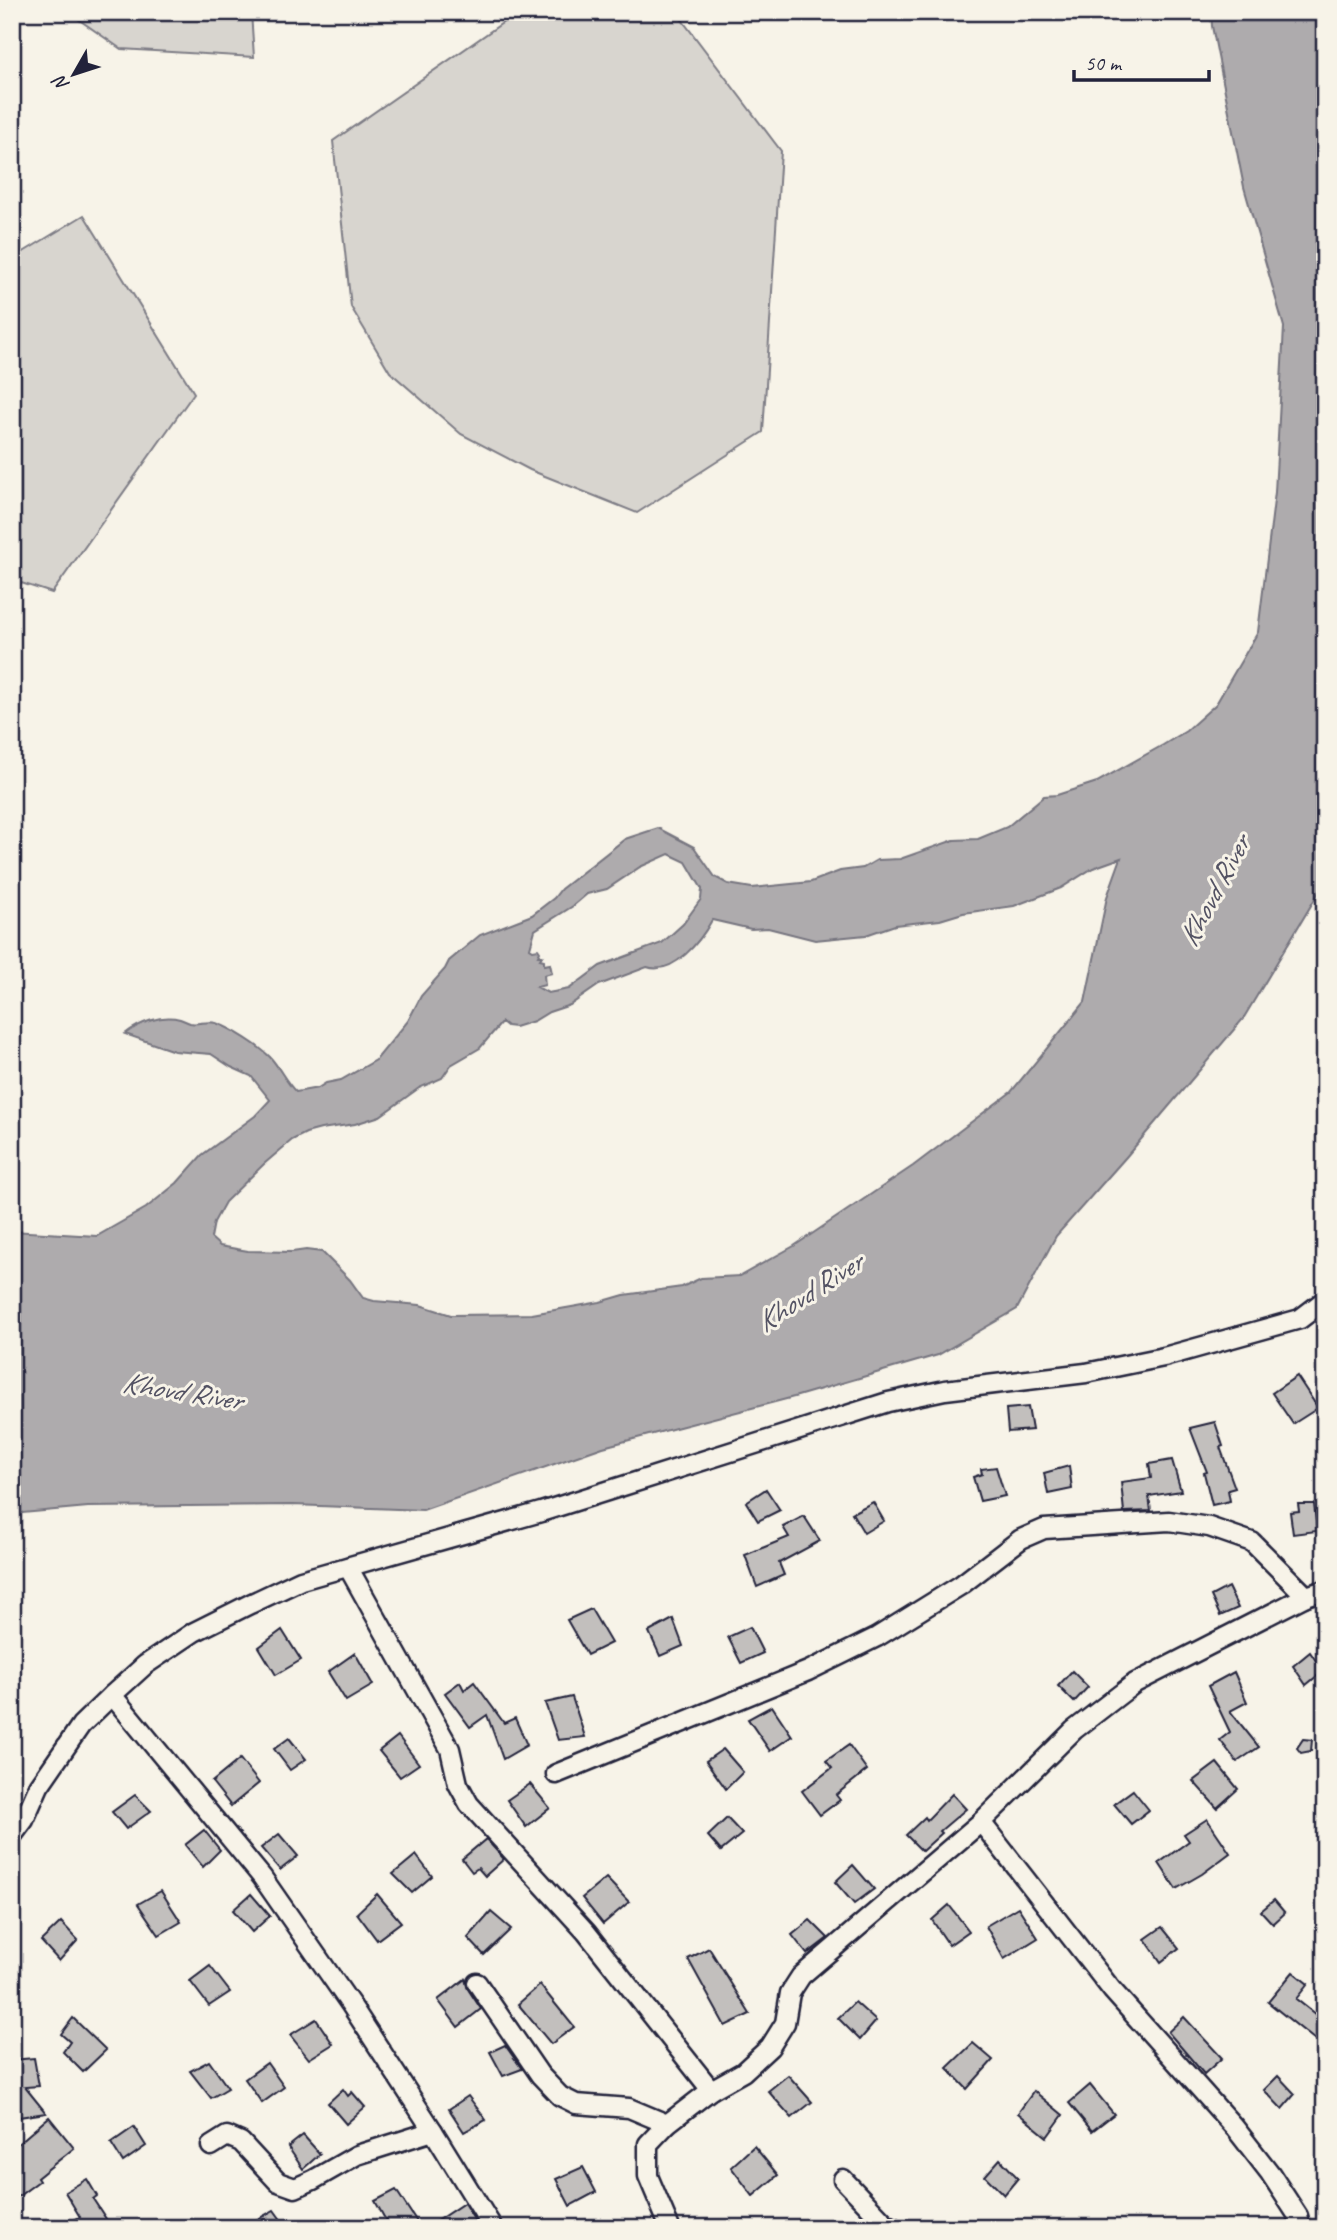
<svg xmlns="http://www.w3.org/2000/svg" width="1337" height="2240" font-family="Caveat,sans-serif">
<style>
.green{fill:#d8d5cf;stroke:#7d7c85;stroke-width:2}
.water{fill:#aeabad;stroke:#76747f;stroke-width:2;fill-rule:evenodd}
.building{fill:#c2bfbd;stroke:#22223b;stroke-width:2}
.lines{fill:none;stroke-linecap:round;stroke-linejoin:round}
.minor-casing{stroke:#22223b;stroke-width:23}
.minor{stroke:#f7f3e8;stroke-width:18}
.labels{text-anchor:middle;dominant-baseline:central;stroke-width:6;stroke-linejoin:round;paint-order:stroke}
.water-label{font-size:30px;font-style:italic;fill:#535263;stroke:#f7f3e8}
</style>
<rect width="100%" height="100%" fill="#f7f3e8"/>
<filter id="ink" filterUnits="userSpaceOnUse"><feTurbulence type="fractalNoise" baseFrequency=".0143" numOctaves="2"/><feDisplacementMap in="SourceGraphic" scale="14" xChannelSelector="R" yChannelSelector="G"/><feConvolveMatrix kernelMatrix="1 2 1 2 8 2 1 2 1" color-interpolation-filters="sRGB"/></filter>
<g filter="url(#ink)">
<g class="green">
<polygon points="68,12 251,12 254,57 121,49"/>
<polygon points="518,12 676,12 781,151 763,432 637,513 530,470 461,434 390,372 351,307 333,141"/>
<polygon points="84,215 194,393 52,593 12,580 12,259"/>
</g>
<path class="water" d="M1211,12H1325V882L1243,1019L1126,1157L1056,1236L1017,1309L938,1355L794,1397L603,1447L423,1510L293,1505L88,1507L12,1514V1231L97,1236L146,1208L177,1183L202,1155L255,1116L270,1100L251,1076L231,1067L211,1054L174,1051L125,1034C139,1023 161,1014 180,1019C183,1020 187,1022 190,1023C198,1025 207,1020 216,1023C233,1029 259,1046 270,1057C280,1068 285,1081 296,1092L318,1088L326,1083L341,1080L376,1060L408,1021L421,996L445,969L449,961L480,935L532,915L554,898L561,889L625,839L658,828L694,847L715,877L728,884L752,888L811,882L840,871L863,868L877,860L900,859L954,840L978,839L1007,827L1044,796L1057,795L1097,782L1163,745L1186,731L1216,704L1258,632L1275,492L1284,327L1244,187L1212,26ZM669,854L686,862L702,889L701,899L683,924L662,943L600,966L569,989L548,993L537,987L545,985L544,975L552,973L550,964L544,965V960L540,959L542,956H538L540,952L538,949L533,950L530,948L535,930L573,906L587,894L607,889L640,867ZM1121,858L1107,897L1085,1002L1011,1092L913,1166L794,1246L740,1276L701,1278L682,1287L624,1295L600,1302L532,1314L451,1315L420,1305L374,1301L363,1298L350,1280L322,1252L306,1250L292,1252L248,1251L220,1246L211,1238L214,1222L225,1202L264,1164L292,1140L306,1133L321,1129L355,1124L380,1116L419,1088L442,1078L451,1065L480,1048L502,1022L507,1026L515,1027L534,1021L549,1012L570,1005L599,985L647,967C674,976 701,940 712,920L751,929L768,928L815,940L866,935L895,925L940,920L963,913L1014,906L1061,888L1093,868Z"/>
<g class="building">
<polygon points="1297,1376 1318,1408 1293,1424 1272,1393"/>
<polygon points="1028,1407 1032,1430 1008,1432 1006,1409"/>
<polygon points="1215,1422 1223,1446 1220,1447 1235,1488 1228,1490 1230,1501 1212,1505 1204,1473 1207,1472 1190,1428"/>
<polygon points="1172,1460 1181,1491 1149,1496 1151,1511 1124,1512 1121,1482 1151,1478 1149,1464"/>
<polygon points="1069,1466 1072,1489 1048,1494 1044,1473"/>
<polygon points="996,1467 1005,1496 980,1501 973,1477 982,1474 981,1469"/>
<polygon points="766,1489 780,1510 758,1521 746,1502"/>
<polygon points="873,1502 884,1521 864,1533 852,1513"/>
<polygon points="1298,1504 1314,1504 1317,1531 1293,1534 1290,1512 1299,1511"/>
<polygon points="804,1516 820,1541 779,1563 784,1575 757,1587 745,1555 789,1537 783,1527"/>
<polygon points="1228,1587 1238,1608 1220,1616 1211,1596"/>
<polygon points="591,1609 611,1643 587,1655 567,1620"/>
<polygon points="673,1619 683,1646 660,1656 649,1632"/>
<polygon points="750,1627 763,1653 741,1663 728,1637"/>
<polygon points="282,1630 301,1660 276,1675 259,1647"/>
<polygon points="1310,1652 1323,1671 1306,1685 1293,1666"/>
<polygon points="355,1653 373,1685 346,1701 328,1672"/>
<polygon points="1072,1671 1088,1687 1074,1702 1058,1686"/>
<polygon points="1234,1672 1247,1702 1230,1711 1259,1747 1237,1762 1220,1740 1230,1732 1208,1686"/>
<polygon points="460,1682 464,1690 474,1682 504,1723 515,1718 527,1745 503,1759 487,1715 470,1727 445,1693"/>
<polygon points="572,1697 585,1737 558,1740 545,1703"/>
<polygon points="772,1706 792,1736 770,1751 748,1719"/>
<polygon points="398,1736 419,1764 400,1777 379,1751"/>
<polygon points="289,1738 306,1759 290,1770 274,1749"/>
<polygon points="1303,1739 1312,1740 1311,1751 1301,1753 1297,1748"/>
<polygon points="849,1745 867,1770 836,1795 840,1800 820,1815 802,1791 832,1768 826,1761"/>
<polygon points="723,1749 743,1772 726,1789 706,1761"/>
<polygon points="240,1759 259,1783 231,1806 212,1782"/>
<polygon points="1217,1763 1238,1789 1217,1808 1193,1781"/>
<polygon points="530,1784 550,1808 526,1827 507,1800"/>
<polygon points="1133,1790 1149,1810 1131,1824 1114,1804"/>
<polygon points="952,1794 966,1809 940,1831 942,1833 922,1851 906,1835 925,1817 927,1820"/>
<polygon points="135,1795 151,1811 126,1829 112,1812"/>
<polygon points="727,1818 742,1834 721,1851 708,1836"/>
<polygon points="1207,1819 1230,1853 1202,1874 1176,1889 1159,1863 1189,1841 1184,1834"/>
<polygon points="204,1830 220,1850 203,1867 185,1845"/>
<polygon points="279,1834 298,1856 280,1870 261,1848"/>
<polygon points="486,1839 504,1859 485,1876 478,1868 472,1872 462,1859"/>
<polygon points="416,1855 432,1876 412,1893 393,1874"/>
<polygon points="853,1865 874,1889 854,1904 835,1882"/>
<polygon points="606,1878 629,1902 603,1924 582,1898"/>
<polygon points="161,1891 181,1922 159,1935 138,1904"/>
<polygon points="251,1894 270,1916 252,1932 233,1910"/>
<polygon points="377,1894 401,1922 377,1940 357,1913"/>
<polygon points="1274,1900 1285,1913 1273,1924 1261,1911"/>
<polygon points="949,1905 969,1931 949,1945 932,1920"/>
<polygon points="1018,1907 1038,1938 1004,1959 986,1926"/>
<polygon points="491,1912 511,1929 484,1955 468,1938"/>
<polygon points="810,1920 828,1938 807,1954 792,1935"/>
<polygon points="61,1922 78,1940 59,1961 41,1941"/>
<polygon points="1162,1927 1179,1948 1161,1962 1145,1939"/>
<polygon points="709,1948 750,2014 725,2026 688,1959"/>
<polygon points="210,1966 230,1992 209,2006 190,1981"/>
<polygon points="1293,1972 1308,1984 1296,1999 1325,2022 1325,2048 1268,2002"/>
<polygon points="465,1979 468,1989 481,2009 458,2027 438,2000"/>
<polygon points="540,1985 574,2027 551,2044 518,2004"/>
<polygon points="855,2002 876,2021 860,2040 838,2018"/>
<polygon points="1184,2017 1222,2058 1204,2074 1168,2032"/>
<polygon points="73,2018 106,2050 83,2072 63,2052 70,2042 61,2034"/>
<polygon points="316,2019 333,2044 309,2059 290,2035"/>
<polygon points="973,2043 993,2060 967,2089 947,2068"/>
<polygon points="505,2045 522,2069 503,2076 490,2052"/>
<polygon points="34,2058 39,2086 25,2087 46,2113 12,2118 12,2099 18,2098 12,2060"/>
<polygon points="209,2061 228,2088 211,2098 190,2071"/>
<polygon points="267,2063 284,2087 262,2103 245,2079"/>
<polygon points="788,2075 812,2102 792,2118 768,2091"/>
<polygon points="1278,2076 1295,2094 1282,2109 1264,2090"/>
<polygon points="1090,2085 1114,2114 1092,2131 1069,2103"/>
<polygon points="343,2089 348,2096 352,2092 365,2107 346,2124 328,2103"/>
<polygon points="1034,2091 1063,2115 1047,2137 1018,2113"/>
<polygon points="468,2096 486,2120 464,2132 449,2109"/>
<polygon points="49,2117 74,2148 37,2178 39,2181 12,2201 12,2149"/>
<polygon points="134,2127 146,2146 123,2162 111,2143"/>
<polygon points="303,2135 320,2154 303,2169 288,2147"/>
<polygon points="754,2146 778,2175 753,2196 731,2167"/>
<polygon points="1000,2159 1018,2178 1004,2195 985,2176"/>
<polygon points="583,2167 596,2192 570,2206 556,2179"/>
<polygon points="87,2179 97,2196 93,2199 112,2228 58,2228 80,2217 65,2192"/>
<polygon points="396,2190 421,2228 390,2228 375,2201"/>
<polygon points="464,2203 479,2228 426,2228"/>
<polygon points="274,2210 287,2228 242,2228"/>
</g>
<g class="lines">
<defs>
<g id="minor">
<polyline points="348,1567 450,1749 458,1784 469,1804 586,1932 711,2090"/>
<polyline points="112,1695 262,1877 351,2005 433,2131 493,2228"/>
<polyline points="556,1774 808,1671 877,1637 961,1585 1021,1539 1044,1529 1169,1521 1209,1527 1252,1542 1306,1596"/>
<polyline points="981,1822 1112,1990 1235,2128 1270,2173 1298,2216 1301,2228"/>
<polyline points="12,1836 24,1820 39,1786 81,1725 112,1695 145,1665 194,1632 250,1604 301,1580 541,1512 888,1402 945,1390 1086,1373 1164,1357 1300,1319 1325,1300"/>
<polyline points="477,1983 540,2075 560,2096 576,2104 629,2108 667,2124"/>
<polyline points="211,2146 227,2136 241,2142 278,2182 295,2188 313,2180 357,2155 433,2131"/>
<polyline points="843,2179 885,2223 894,2228"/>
<polyline points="670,2228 648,2176 648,2144 667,2124 711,2090 743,2072 770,2047 785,2023 790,1993 801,1976 981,1822 1074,1730 1135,1683 1306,1596 1325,1590"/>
</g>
</defs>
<use href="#minor" class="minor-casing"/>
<use href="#minor" class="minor"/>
</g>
</g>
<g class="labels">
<g class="water-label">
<text transform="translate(1214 891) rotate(-62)">Khovd River</text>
<text transform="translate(809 1292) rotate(-33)">Khovd River</text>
<text transform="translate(182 1391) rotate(9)">Khovd River</text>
</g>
</g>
<rect width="1337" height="2240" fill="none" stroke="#f7f3e8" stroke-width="42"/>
<rect x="21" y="21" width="1295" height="2198" fill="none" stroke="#22223b" stroke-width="2.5" filter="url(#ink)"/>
<g transform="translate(74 74) rotate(231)" stroke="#f7f3e8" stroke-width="5" paint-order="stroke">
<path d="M0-5L12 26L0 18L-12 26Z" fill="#22223b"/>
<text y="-10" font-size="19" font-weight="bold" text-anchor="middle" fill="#22223b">N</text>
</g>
<path d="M1074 70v10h135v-10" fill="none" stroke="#22223b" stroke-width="3.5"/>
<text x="1085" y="70" font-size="21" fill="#22223b" stroke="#f7f3e8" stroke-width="5" paint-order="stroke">50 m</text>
</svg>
